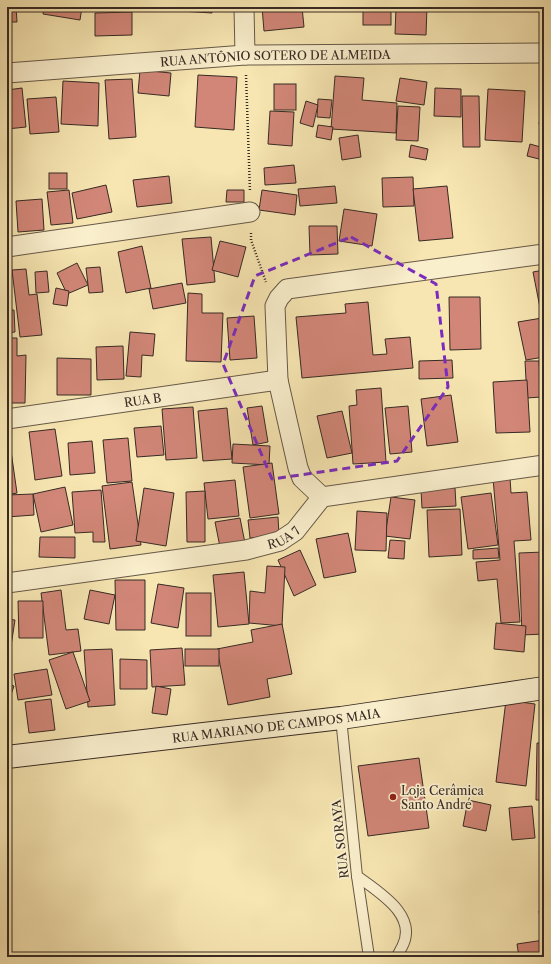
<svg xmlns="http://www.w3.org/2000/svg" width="551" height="964" font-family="'Libre Caslon Text',serif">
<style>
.building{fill:#d18677;stroke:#372a24}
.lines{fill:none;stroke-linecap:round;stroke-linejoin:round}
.lane-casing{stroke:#675948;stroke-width:12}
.street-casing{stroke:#675948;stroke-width:21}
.secondary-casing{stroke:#372a24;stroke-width:24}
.path{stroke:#372a24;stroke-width:2.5;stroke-dasharray:1 2;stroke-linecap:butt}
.lane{stroke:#faefcd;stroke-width:10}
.street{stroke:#faefcd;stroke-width:19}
.secondary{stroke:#faefcd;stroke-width:22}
.marked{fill:none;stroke:#7b2cbf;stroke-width:3;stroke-dasharray:8 5;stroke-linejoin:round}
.poi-dot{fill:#8f2418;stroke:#faefcd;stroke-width:1.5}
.labels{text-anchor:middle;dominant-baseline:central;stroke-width:3.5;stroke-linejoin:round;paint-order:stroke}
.street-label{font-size:12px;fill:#372a24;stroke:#faefcd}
.poi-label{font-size:12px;fill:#372a24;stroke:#faefcd;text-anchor:start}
</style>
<rect width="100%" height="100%" fill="#f7e6b2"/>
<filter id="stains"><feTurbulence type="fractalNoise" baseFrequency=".005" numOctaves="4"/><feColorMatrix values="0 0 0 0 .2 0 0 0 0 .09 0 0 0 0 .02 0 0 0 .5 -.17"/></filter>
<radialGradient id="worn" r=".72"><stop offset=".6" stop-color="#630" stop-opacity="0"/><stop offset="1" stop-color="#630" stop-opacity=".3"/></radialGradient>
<g class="building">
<polygon points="7,7 16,7 17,22 7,22"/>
<polygon points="44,7 82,7 80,20 43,14"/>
<polygon points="88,7 119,7 118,13 88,8"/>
<polygon points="182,7 212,7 212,13 181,11"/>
<polygon points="262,7 302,7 304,27 264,31"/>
<rect x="363" y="7" width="28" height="18"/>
<polygon points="396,7 427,7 426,35 395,34"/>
<polygon points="132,12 132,35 95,36 95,13"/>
<polygon points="140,70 171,73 169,96 138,93"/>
<polygon points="198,75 237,77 234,130 195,127"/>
<polygon points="335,76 364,78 362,100 397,103 396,133 331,129"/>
<polygon points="400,78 427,82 424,105 396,101"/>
<polygon points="132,79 136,137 109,139 105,80"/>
<polygon points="63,81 99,83 98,126 61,124"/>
<rect x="274" y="84" width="22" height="26"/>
<polygon points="22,88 26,127 7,129 7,90"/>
<polygon points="435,88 461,89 461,117 434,116"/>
<polygon points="488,89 525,91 522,142 485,140"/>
<polygon points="544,94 544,125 539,124"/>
<polygon points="462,96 479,96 480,147 463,147"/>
<polygon points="56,97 59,132 30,134 27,99"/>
<polygon points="318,99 332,100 330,118 317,117"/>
<polygon points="306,101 318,105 313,127 300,123"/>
<polygon points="398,106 420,107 418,141 396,140"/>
<polygon points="270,111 294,112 292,146 268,144"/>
<polygon points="318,125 333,127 331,140 316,137"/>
<polygon points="358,135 361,157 342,160 339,138"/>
<polygon points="530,144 544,148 543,160 527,156"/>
<polygon points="411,145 428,149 426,160 409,157"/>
<polygon points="294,165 296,183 265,185 264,168"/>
<rect x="49" y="173" width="18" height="16"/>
<polygon points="169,176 172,203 137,207 133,180"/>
<polygon points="413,177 414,206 383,207 382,178"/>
<polygon points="106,185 112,212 77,219 72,193"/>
<polygon points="335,186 337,203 300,206 298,189"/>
<polygon points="447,186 453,238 419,241 413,189"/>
<polygon points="69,190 73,223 51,225 47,192"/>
<polygon points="227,190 244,190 244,202 226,202"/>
<polygon points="262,190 297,195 295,215 259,210"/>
<polygon points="42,199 44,230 18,232 16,201"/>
<polygon points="344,209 377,214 372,246 339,241"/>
<polygon points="309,226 337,226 338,254 310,255"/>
<polygon points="211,237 215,282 187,285 182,239"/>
<polygon points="220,241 246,247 238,277 212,270"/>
<polygon points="142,246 151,288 126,293 118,252"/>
<polygon points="77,263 88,285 67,294 57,273"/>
<polygon points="100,267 103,292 89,293 86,268"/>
<polygon points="26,269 29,295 37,294 42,335 20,337 12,270"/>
<polygon points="544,270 544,357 526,360 518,322 542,318 533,272"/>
<polygon points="47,271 49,292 36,293 35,272"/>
<polygon points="182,283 186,303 153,309 149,289"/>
<polygon points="56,288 69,291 67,306 53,304"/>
<polygon points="188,293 202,294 202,313 223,313 221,362 186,361"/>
<polygon points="449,297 480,297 481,349 450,350"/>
<polygon points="368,302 373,355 387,354 385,339 410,337 413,368 302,378 296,317 346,313 345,304"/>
<polygon points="7,310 14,310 15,332 7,333"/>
<polygon points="254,316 257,358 230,360 227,318"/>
<polygon points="130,332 155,334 153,356 142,355 141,377 126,376"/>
<polygon points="7,338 17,338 17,356 26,355 25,403 7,403"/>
<polygon points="123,346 124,379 97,380 96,347"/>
<polygon points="57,358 91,359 91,395 57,395"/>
<polygon points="452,360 453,378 419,379 419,361"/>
<polygon points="525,361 539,361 541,397 527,398"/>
<polygon points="527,380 530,432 496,433 493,382"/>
<polygon points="381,388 386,462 353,464 349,406 357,405 356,390"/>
<polygon points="451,395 458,442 427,446 421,399"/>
<polygon points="262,406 268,442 253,445 247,408"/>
<polygon points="408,406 412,452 390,454 385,408"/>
<polygon points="193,407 197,458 166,460 162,409"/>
<polygon points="227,408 232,459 203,461 198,411"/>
<polygon points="342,411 352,453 327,458 317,416"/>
<polygon points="161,426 164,455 137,457 134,428"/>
<polygon points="55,429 62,476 35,480 29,432"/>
<polygon points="128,438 132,481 107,483 103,440"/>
<polygon points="92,441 95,473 70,475 68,443"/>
<polygon points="233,444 270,446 269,465 232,463"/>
<polygon points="11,451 17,493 7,495 7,452"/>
<polygon points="272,463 279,514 250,518 243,467"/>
<polygon points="493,478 510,478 511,493 527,492 531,540 514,541 520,622 501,623 497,579 478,581 476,562 500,560"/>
<polygon points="235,480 239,516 208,519 204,483"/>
<polygon points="132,482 141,545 110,549 102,486"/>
<polygon points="65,487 73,525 41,532 33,494"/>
<polygon points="144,488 174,493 166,546 136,541"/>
<polygon points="455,488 456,506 422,508 421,490"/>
<polygon points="101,490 105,542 93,542 93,532 75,533 72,492"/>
<polygon points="205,491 205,542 187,542 186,492"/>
<polygon points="491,493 498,545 468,549 461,497"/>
<polygon points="33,494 34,515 7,517 7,495"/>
<polygon points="391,497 415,500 410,539 385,536"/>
<polygon points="460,509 462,555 429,557 427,510"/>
<polygon points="357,511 387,513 386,551 355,550"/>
<polygon points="278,517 279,535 250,538 248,520"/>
<polygon points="240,518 245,543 220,547 215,522"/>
<polygon points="348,533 356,572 324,578 316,539"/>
<polygon points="40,537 75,537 75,558 39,557"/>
<polygon points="390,540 405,541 404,559 388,558"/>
<polygon points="498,548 499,558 473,559 473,550"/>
<polygon points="300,550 316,585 294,596 278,560"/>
<polygon points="544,552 544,634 522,635 519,553"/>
<polygon points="267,566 285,567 282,626 249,623 250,591 265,593"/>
<polygon points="244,572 249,624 218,627 213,575"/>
<polygon points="115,580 145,580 145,630 116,630"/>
<polygon points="158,584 184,588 178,628 151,623"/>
<polygon points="61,590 66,630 78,629 81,651 49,655 41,593"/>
<polygon points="90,590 115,595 109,624 84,619"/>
<rect x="186" y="593" width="25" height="43"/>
<polygon points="18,601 43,601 43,638 19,638"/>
<polygon points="7,619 15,620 9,659 7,659"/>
<polygon points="496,623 526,626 524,652 494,649"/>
<polygon points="282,624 292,674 267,679 270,697 228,705 217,649 253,642 251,630"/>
<polygon points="182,648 185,685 152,687 150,650"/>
<polygon points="112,649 115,705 88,707 84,650"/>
<rect x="185" y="649" width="34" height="17"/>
<polygon points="73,652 90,701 66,709 49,660"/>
<polygon points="120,659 147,660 147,689 120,689"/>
<polygon points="47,669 52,695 18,700 14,674"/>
<polygon points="7,683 14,686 7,706"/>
<polygon points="156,686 171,689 167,715 152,713"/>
<polygon points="51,699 55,730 29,733 25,702"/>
<polygon points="506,700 535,704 526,786 496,782"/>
<polygon points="537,743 544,743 544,800 536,800"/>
<polygon points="419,758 429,828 368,836 358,766"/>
<polygon points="468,800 491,805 486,831 463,826"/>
<polygon points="532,806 535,838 512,840 509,808"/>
<polygon points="544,837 544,866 543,866"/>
<polygon points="540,880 544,880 544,903 541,903"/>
<polygon points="544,910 544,939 543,939 539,911"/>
<polygon points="544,940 544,957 519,957 517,944"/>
</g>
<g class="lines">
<defs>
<g id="lane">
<polyline points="341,718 357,876 369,957"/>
<path d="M357,876C378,892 419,915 402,947C400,950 399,954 396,957"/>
</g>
<g id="street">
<polyline points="244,7 245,55"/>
<path id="s1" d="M7,73L245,55L544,53"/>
<polyline points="7,247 250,212"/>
<path id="s2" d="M7,419L278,380"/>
<polyline points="322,497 302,478 298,468 278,380 275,306 279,298 287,289 544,254"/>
<path id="s3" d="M7,583L246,550L280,541L295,531L322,497L544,465"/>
</g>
<g id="secondary">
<path id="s4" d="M7,757L341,718L544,688"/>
</g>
</defs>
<use href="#lane" class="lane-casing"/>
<use href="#street" class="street-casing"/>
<use href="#secondary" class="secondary-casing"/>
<g class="path">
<polyline points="246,75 250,192"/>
<polyline points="251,233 251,240 266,282"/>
</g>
<use href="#lane" class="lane"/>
<use href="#street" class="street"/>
<use href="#secondary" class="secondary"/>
</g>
<path class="marked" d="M351,237L436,284L448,387L397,461L272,479L223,364L255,276Z"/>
<circle class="poi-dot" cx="393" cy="797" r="4"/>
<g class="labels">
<g class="street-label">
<text stroke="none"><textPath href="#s1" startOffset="269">RUA ANTÔNIO SOTERO DE ALMEIDA</textPath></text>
<text stroke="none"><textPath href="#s2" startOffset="137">RUA B</textPath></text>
<text stroke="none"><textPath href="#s3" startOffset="281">RUA 7</textPath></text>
<text stroke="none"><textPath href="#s4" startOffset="271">RUA MARIANO DE CAMPOS MAIA</textPath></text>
<text transform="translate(340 839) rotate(-96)">RUA SORAYA</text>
</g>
<g class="poi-label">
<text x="401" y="790">Loja Cerâmica<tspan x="401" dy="14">Santo André</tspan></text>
</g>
</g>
<rect width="551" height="964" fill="none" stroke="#f7e6b2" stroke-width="24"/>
<rect x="8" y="8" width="535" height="948" fill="none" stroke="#372a24" stroke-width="2"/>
<rect x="12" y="12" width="527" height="940" fill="none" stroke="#372a24"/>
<rect width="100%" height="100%" filter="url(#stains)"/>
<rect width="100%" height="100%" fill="url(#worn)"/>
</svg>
